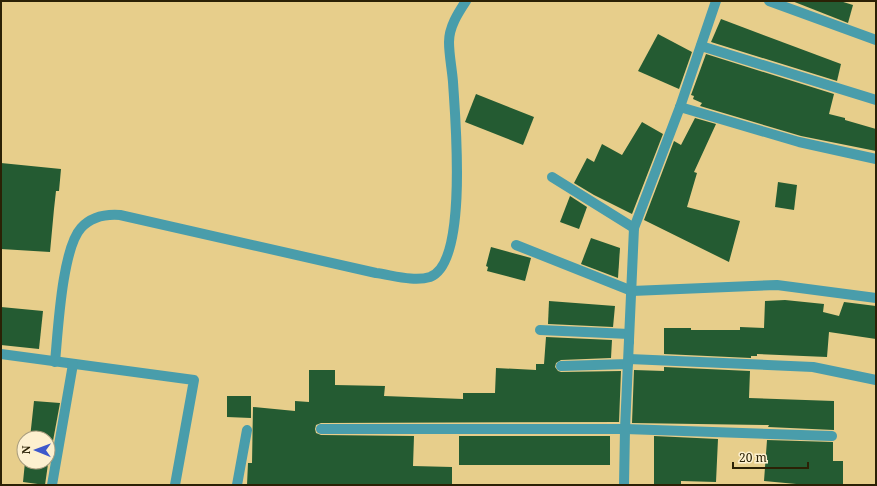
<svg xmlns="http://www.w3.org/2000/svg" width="877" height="486" font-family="'Noto Serif',serif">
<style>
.building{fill:#245b32}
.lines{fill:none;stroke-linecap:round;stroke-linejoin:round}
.street{stroke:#499dab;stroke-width:10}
</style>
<rect width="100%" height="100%" fill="#e7ce8b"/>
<g class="building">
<polygon points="792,1 840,1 853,5 848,23"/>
<polygon points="721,19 841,64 837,81 711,42"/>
<polygon points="658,34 692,52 679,89 638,71"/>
<polygon points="706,54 834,94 829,114 845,118 845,120 876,129 876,151 801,136 700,106 702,103 693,99 694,96 691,95"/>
<polygon points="476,94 534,117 523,145 465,122"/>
<polygon points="695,118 716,124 694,172 697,173 687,207 740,221 729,262 644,220 674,141 681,145"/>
<polygon points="642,122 663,134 632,214 594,195 574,183 587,158 594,162 602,144 622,155"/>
<polygon points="1,163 61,169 59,191 56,191 54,209 50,252 1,249"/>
<polygon points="778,182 797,185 794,210 775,207"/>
<polygon points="570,196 587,207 579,229 560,222"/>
<polygon points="591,238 620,248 618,278 581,264"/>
<polygon points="491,247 531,258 525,281 487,271 488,267 486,266"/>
<polygon points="785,300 824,304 823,312 839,316 844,302 876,306 876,339 829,332 827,357 757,354 757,356 751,356 751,358 664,354 664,328 691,328 691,330 740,330 740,327 764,328 765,301"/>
<polygon points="549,301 615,306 613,327 548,324"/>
<polygon points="1,307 43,311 39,349 1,345"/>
<polygon points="546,337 612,340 611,358 561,360 556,363 555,367 558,371 561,372 621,371 619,422 321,423 316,425 315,429 316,433 321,435 414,436 413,466 452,467 452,485 247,485 248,463 252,463 253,407 295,411 295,401 309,402 309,370 335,370 335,385 385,386 384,396 463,399 463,393 495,393 496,368 536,370 536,364 544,364"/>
<polygon points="664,367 750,371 749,398 834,401 834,430 768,427 769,425 632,423 634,370 664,371"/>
<polygon points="227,396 251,396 251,418 227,417"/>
<polygon points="34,401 60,403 50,457 49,457 45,485 23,482 25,462 48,462 48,438 30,438"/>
<rect x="459" y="436" width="151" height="29"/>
<polygon points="654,436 718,439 716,482 681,481 681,485 654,485"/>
<polygon points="767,440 833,442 833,461 843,461 843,485 807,485 764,481"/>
</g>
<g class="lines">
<g class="street">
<polyline points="769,1 876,40"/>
<polyline points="701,46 876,100"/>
<polyline points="680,107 799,142 876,159"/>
<polyline points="552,177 634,228"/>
<polyline points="516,245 632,291 777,285 876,298"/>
<polyline points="540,330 629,334 629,342"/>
<polyline points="1,354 194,380 175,485"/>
<polyline points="629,359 813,367 876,380"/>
<path d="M55,362C58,331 62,249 81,228C91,217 106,214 120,215L376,273C392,275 414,282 430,277C469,263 455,116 453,82C452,69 449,55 449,42C449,27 458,13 466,1"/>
<polyline points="561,366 628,364 629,358"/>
<polyline points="321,429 625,429 832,436"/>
<polyline points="52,485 73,364"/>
<polyline points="237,485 247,430"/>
<polyline points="624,485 625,429 634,228 680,107 716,1"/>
</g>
</g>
<rect width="877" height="486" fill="none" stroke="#2b2105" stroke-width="4"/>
<g transform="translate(36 450) rotate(271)"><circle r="19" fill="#fdf0cf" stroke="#a99d7e"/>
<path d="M0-3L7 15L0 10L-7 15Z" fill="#3e58cb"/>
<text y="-6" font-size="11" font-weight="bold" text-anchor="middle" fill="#2b2105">N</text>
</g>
<path d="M733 462v6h75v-6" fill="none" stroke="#2b2105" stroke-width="2"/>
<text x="739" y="462" font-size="12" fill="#2b2105" stroke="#fdf0cf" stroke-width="3" paint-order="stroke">20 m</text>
</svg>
